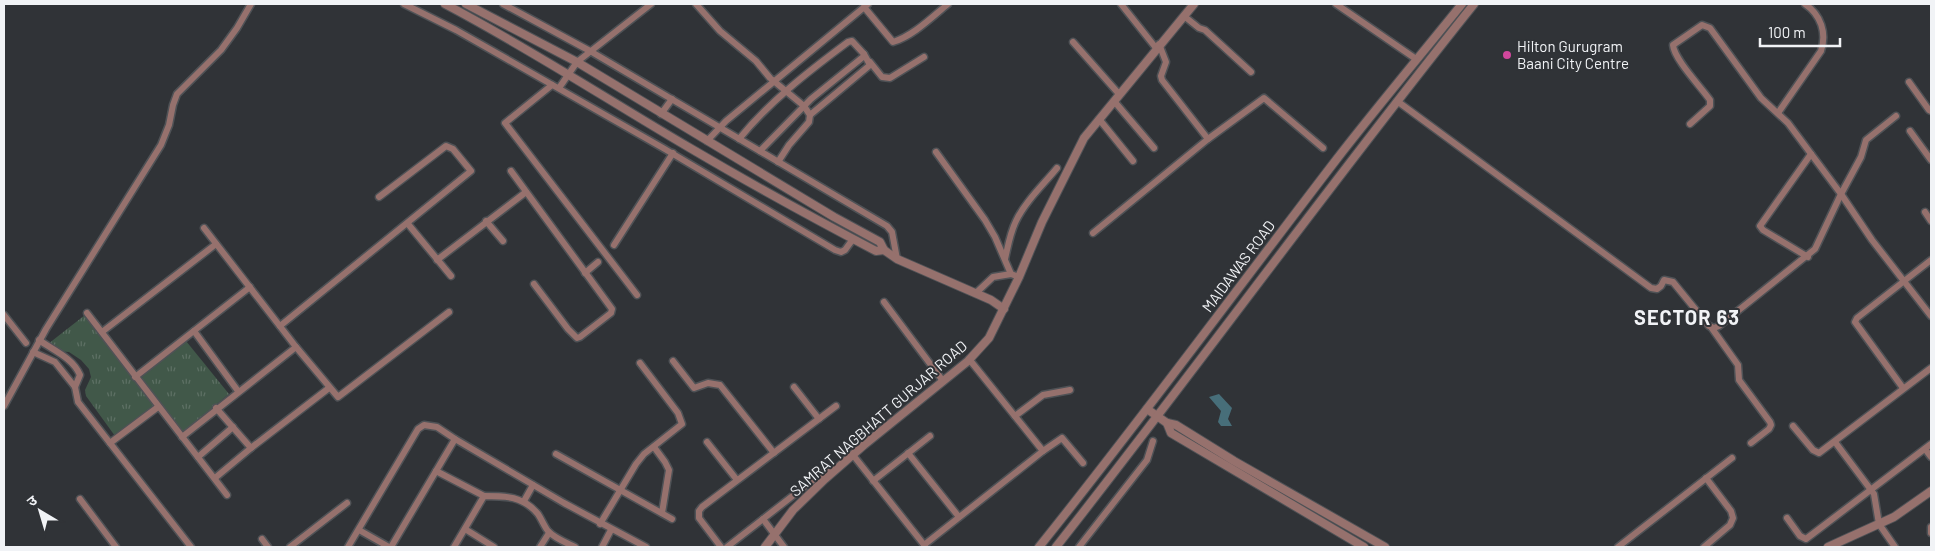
<svg xmlns="http://www.w3.org/2000/svg" width="1935" height="551" font-family="Barlow,'Noto Sans Devanagari',sans-serif">
<style>
.park{fill:url(#park-tufts)}
.water{fill:#476e79}
.lines{fill:none;stroke-linecap:round;stroke-linejoin:round}
.minor-casing{stroke:#4f5256;stroke-width:9}
.tertiary-casing{stroke:#4f5256;stroke-width:10}
.minor{stroke:#96716d;stroke-width:6}
.tertiary{stroke:#96716d;stroke-width:8}
.hotel-dot{fill:#d1479c;stroke:#303337;stroke-width:2}
.labels{text-anchor:middle;dominant-baseline:central;stroke-width:4;stroke-linejoin:round;paint-order:stroke}
.poi-label{font-size:15px;fill:#f1f3f6;stroke:#303337;text-anchor:start}
.street-label{font-size:15px;fill:#f1f3f6;stroke:#303337}
.district-label{font-size:20px;font-weight:bold;letter-spacing:1px;fill:#f1f3f6;stroke:#303337}
</style>
<defs>
<pattern id="park-tufts" width="24" height="20" patternUnits="userSpaceOnUse" patternTransform="scale(1.25)"><rect width="24" height="20" fill="#415849"/><path d="M3 7l-1-3M5 7V3M7 7l1-3M15 17l-1-3M17 17v-4M19 17l1-3" fill="none" stroke="#5d7064"/></pattern>
</defs>
<rect width="100%" height="100%" fill="#303337"/>
<g class="park">
<polygon points="85,315 156,404 115,436 86,396 85,390 91,377 89,369 81,360 69,352 57,351 48,344"/>
<polygon points="186,341 229,394 183,432 140,378"/>
</g>
<polygon class="water" points="1219,394 1232,408 1228,419 1232,426 1221,426 1218,422 1221,411 1209,397"/>
<g class="lines">
<defs>
<g id="minor">
<polyline points="404,4 456,30 663,148 835,250 841,252 845,250 853,239"/>
<polyline points="503,4 590,51 887,226 892,232 897,259"/>
<polyline points="696,4 720,31 756,61 770,78 804,106 810,115 809,122 789,145 778,162"/>
<polyline points="1121,4 1156,48"/>
<polyline points="1336,4 1416,59"/>
<path d="M864,7L893,42C913,36 932,17 948,4"/>
<polyline points="1184,16 1199,28 1205,30 1251,72"/>
<polyline points="1073,42 1119,94"/>
<polyline points="870,62 882,77 890,78 924,57"/>
<polyline points="1909,82 1929,110 1931,111"/>
<polyline points="552,85 505,123 637,295"/>
<polyline points="559,88 577,62 651,4"/>
<polyline points="1114,101 1154,148"/>
<polyline points="1397,101 1651,288 1657,289 1661,286 1664,280 1673,282 1709,326 1714,328 1719,326 1815,249 1841,194 1861,157 1866,140 1896,116"/>
<path d="M1778,113L1821,51C1827,33 1821,15 1805,4"/>
<polyline points="661,114 672,99"/>
<polyline points="810,115 870,65 864,54"/>
<polyline points="1099,119 1133,161"/>
<path d="M1690,124L1710,106V100C1701,87 1674,59 1673,45L1702,25L1710,28L1761,98L1788,123L1841,194L1872,240L1931,316"/>
<polyline points="1910,131 1931,160"/>
<path d="M739,139C770,101 809,71 848,42L852,41L864,54L863,57L811,99L760,151"/>
<polyline points="1208,139 1264,98 1323,148"/>
<polyline points="707,141 726,121 868,4"/>
<polyline points="936,152 985,220 995,237 1011,274 1019,277"/>
<polyline points="511,171 612,309 611,313 580,337 577,338 568,329 534,284"/>
<polyline points="1925,212 1931,221"/>
<polyline points="486,221 503,241"/>
<polyline points="408,224 451,276"/>
<polyline points="204,228 296,347 338,397 449,312"/>
<polyline points="1093,233 1208,139 1162,80 1161,76 1166,62 1159,44"/>
<polyline points="614,245 673,153"/>
<polyline points="1808,257 1763,230 1760,226 1811,154"/>
<path d="M1005,259C1008,246 1010,233 1016,221C1025,202 1043,185 1057,168"/>
<polyline points="437,260 526,192"/>
<polyline points="585,273 598,262"/>
<polyline points="976,293 993,277 1011,274"/>
<polyline points="884,302 943,381"/>
<polyline points="87,313 227,495"/>
<polyline points="4,315 26,343"/>
<polyline points="280,326 471,171 453,149 446,146 379,197"/>
<polyline points="1711,327 1738,365 1739,380 1770,422 1771,425 1769,429 1751,443"/>
<polyline points="194,331 238,391"/>
<polyline points="102,332 216,244"/>
<path d="M39,340C53,350 73,358 80,375L75,387L78,402L191,547"/>
<polyline points="33,352 55,362 75,387"/>
<polyline points="969,359 1043,451 1062,438 1083,463"/>
<polyline points="673,361 694,388 708,383 720,385 774,453"/>
<polyline points="135,377 250,287"/>
<polyline points="794,387 819,419"/>
<polyline points="1903,388 1855,322 1857,318 1931,260"/>
<polyline points="4,406 46,329 161,145 169,125 173,105 177,94 221,50 237,28 251,4"/>
<polyline points="216,408 251,448"/>
<polyline points="1015,416 1043,395 1070,390"/>
<polyline points="1793,426 1813,450 1819,453 1931,368"/>
<polyline points="182,437 296,347"/>
<polyline points="707,442 737,480"/>
<polyline points="1835,442 1874,494 1879,524 1895,547"/>
<polyline points="110,443 158,407"/>
<polyline points="654,447 665,462 669,470 662,513"/>
<polyline points="1925,449 1931,457"/>
<polyline points="908,453 959,517"/>
<polyline points="556,454 672,519"/>
<polyline points="853,455 925,546"/>
<polyline points="198,457 233,427"/>
<polyline points="436,471 484,496"/>
<polyline points="215,478 251,448 329,388"/>
<polyline points="873,481 930,436"/>
<polyline points="80,499 116,547"/>
<polyline points="524,501 533,485"/>
<polyline points="1787,518 1800,536 1806,539 1931,444"/>
<polyline points="763,519 784,547"/>
<polyline points="600,524 636,464 644,454 682,424 678,413 640,363"/>
<polyline points="1931,527 1931,533"/>
<polyline points="465,529 494,547"/>
<polyline points="359,530 389,547"/>
<polyline points="262,539 268,547"/>
<polyline points="924,545 1043,451"/>
<polyline points="290,547 347,503"/>
<polyline points="348,547 418,429 424,425 437,427 455,439 564,503 646,547"/>
<polyline points="391,547 455,439"/>
<path d="M454,547L484,496C506,496 523,496 538,514C542,520 544,526 548,531C554,538 567,543 575,547"/>
<polyline points="540,547 549,533"/>
<polyline points="602,547 611,530"/>
<polyline points="721,547 699,518 699,511 702,507 836,406"/>
<polyline points="727,547 822,473 835,470"/>
<polyline points="1079,547 1147,460 1153,441"/>
<polyline points="1618,547 1732,458"/>
<polyline points="1704,547 1730,525 1733,518 1731,511 1706,478"/>
</g>
<g id="tertiary">
<path d="M445,4C529,48 608,100 690,148C751,184 813,218 876,251L884,250"/>
<polyline points="466,4 577,62 834,217 880,242 884,250 897,259 991,300 1004,309"/>
<polyline points="1147,409 1167,423 1176,425 1234,461 1385,547"/>
<polyline points="1167,423 1171,433 1364,547"/>
<polyline points="765,547 793,510 825,479 864,445 968,361 989,338 1019,277 1042,222 1084,138 1194,4"/>
<path d="M1039,547C1141,420 1237,289 1336,160C1377,107 1420,56 1462,4"/>
<path d="M1056,547C1197,368 1331,182 1474,4"/>
<polyline points="1828,547 1894,517 1931,491"/>
</g>
</defs>
<use href="#minor" class="minor-casing"/>
<use href="#tertiary" class="tertiary-casing"/>
<use href="#minor" class="minor"/>
<use href="#tertiary" class="tertiary"/>
</g>
<circle class="hotel-dot" cx="1507" cy="55" r="5"/>
<g class="labels">
<g class="poi-label">
<text x="1517" y="46">Hilton Gurugram<tspan x="1517" dy="17">Baani City Centre</tspan></text>
</g>
<g class="street-label">
<text transform="translate(1238 266) rotate(-53)">MAIDAWAS ROAD</text>
<text transform="translate(878 418) rotate(-41)">SAMRAT NAGBHATT GURJAR ROAD</text>
</g>
<g class="district-label">
<text x="1687" y="317">SECTOR 63</text>
</g>
</g>
<rect width="1935" height="551" fill="none" stroke="#f1f3f6" stroke-width="10"/>
<g transform="translate(40 511) rotate(322)" stroke="#303337" stroke-width="4" paint-order="stroke">
<path d="M0-4L9 19L0 12L-9 19Z" fill="#f1f3f6"/>
<text y="-8" font-size="14" font-weight="bold" text-anchor="middle" fill="#f1f3f6">उ</text>
</g>
<path d="M1760 38v8h80v-8" fill="none" stroke="#f1f3f6" stroke-width="2.5"/>
<text x="1768" y="38" font-size="15" fill="#f1f3f6" stroke="#303337" stroke-width="4" paint-order="stroke">100 m</text>
</svg>
